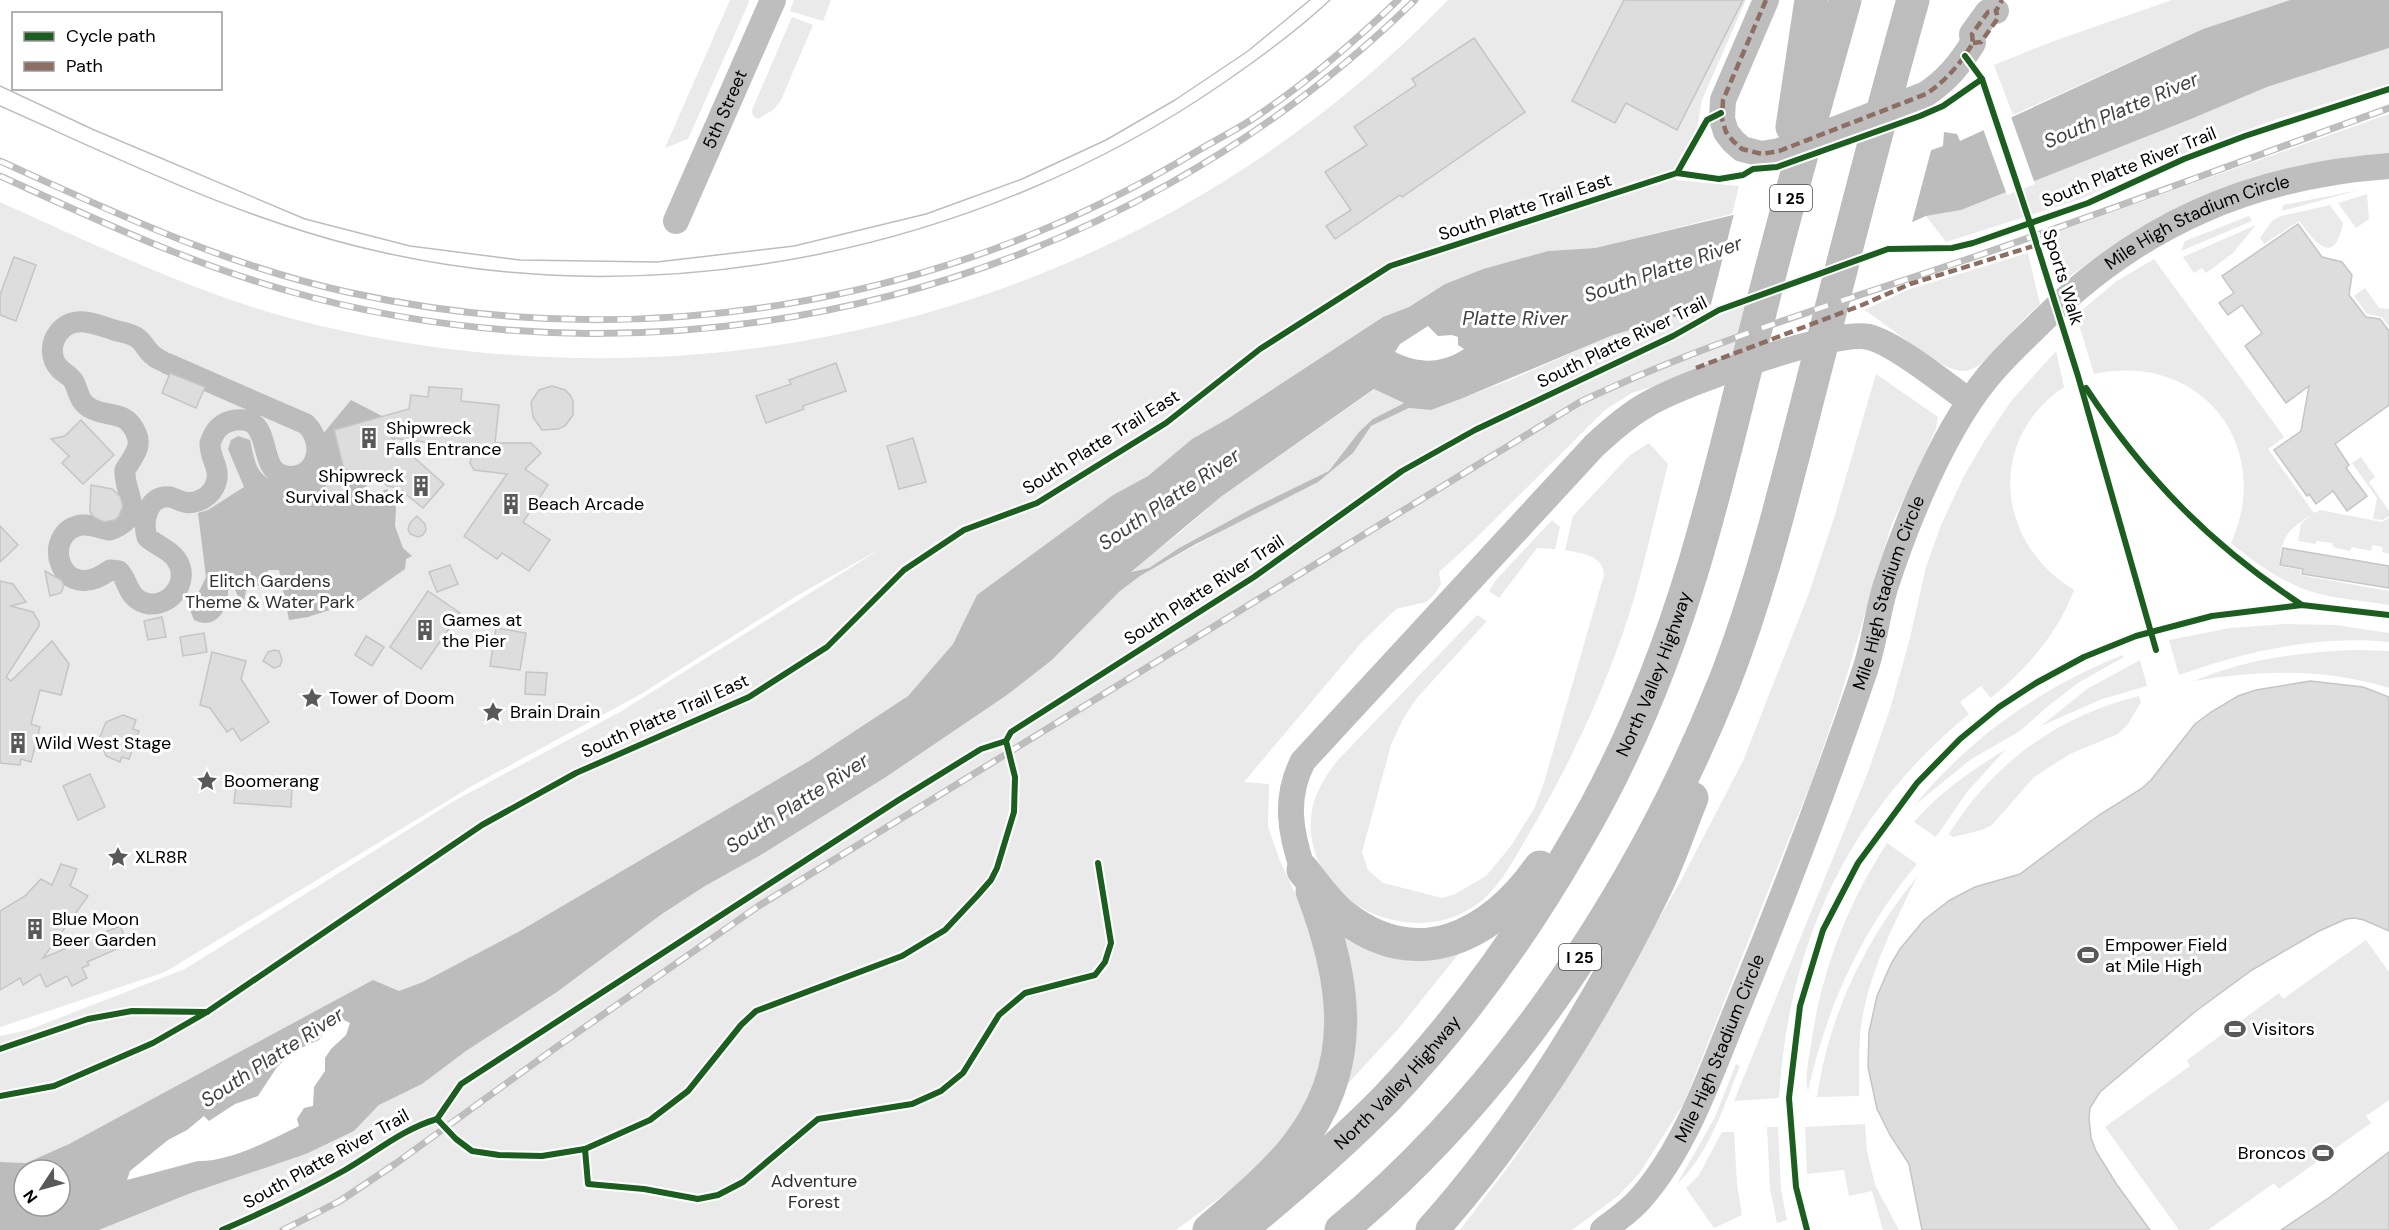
<svg xmlns="http://www.w3.org/2000/svg" width="2389" height="1230" font-family="'DM Sans',sans-serif">
<style>
.green{fill:#eaeaea}
.water{fill:#bcbcbc;fill-rule:evenodd}
.pier{fill:#fff}
.lines{fill:none;stroke-linecap:round;stroke-linejoin:round}
.canal{stroke:#bcbcbc;stroke-width:21}
.building{fill:#ddd;stroke:#c5c5c5;stroke-width:1.5}
.minor{stroke:#bebebe;stroke-width:26}
.highway{stroke:#bdbdbd;stroke-width:33}
.tram{stroke:#bdbdbd;stroke-width:1.5}
.rail-casing{stroke:#bdbdbd;stroke-width:7}
.rail{stroke:#fff;stroke-width:4.5;stroke-dasharray:14;stroke-linecap:butt}
.quiet{stroke:#8d6e63;stroke-width:4.5;stroke-dasharray:9 4.5;stroke-linecap:butt}
.cycleway-casing{stroke:#fff;stroke-width:10}
.cycleway{stroke:#1b5e20;stroke-width:6}
.labels{text-anchor:middle;dominant-baseline:central;stroke-width:6;stroke-linejoin:round;paint-order:stroke}
.shield{fill:#fff;stroke:#4c4c4c;stroke-width:1.5}
.shield-label{font-size:16px;font-weight:bold;fill:#000}
.street-label{font-size:18px;fill:#000;stroke:#fff}
.poi-label{font-size:18px;fill:#000;stroke:#fff;text-anchor:start}
.park-label{font-size:18px;fill:#303030;stroke:#fff}
.water-label{font-size:20px;font-style:italic;fill:#414141;stroke:#fff}
</style>
<rect width="100%" height="100%" fill="#fff"/>
<g class="green">
<polygon points="730,0 748,0 749,2 688,139 665,148"/>
<polygon points="794,0 831,0 823,21 790,11"/>
<path d="M1448,0H1746L1702,100L1696,134L1675,180L1739,186L1732,214L1595,248L1548,251L1483,269L1445,284L1409,307L1383,317L1229,418L1192,439L1148,476L1113,495L978,595L953,644L908,696L809,761L518,932L423,982L231,1057L69,1144L26,1163L0,1162V1036L28,1030L185,969L454,801L620,712L882,548L798,595L641,694L472,786L165,972L0,1027V202C96,245 192,292 293,319C709,427 1149,310 1448,0Z"/>
<polygon points="2172,0 2290,0 2203,29 2013,115 1994,65 2051,42"/>
<polygon points="792,17 813,25 781,100 773,110 758,119 753,116 752,110"/>
<polygon points="2389,48 2389,84 2280,118 2231,136 2133,173 2084,198 1946,242 1926,216 1961,210 2191,119 2267,87"/>
<path d="M2389,114V153C2268,163 2168,203 2070,276L2067,275L2053,233Z"/>
<polygon points="2359,190 2282,211 2283,205"/>
<polygon points="2367,194 2369,219 2356,228 2338,203"/>
<path d="M2330,205L2343,223C2334,268 2315,242 2299,221L2264,244L2260,238L2272,221L2281,216Z"/>
<polygon points="2249,216 2252,221 2181,251 2185,241"/>
<polygon points="2256,225 2233,253 2206,273 2202,268 2194,273 2183,257"/>
<path d="M2028,253L2040,304C2020,321 2005,342 1985,360C1980,365 1972,370 1965,371C1941,373 1887,323 1864,310L1910,289Z"/>
<path d="M2154,259L2284,437L2268,449L2314,513L2320,510L2382,522L2389,518V554L2382,552L2383,547L2372,545L2371,551L2352,547L2350,551L2333,547L2332,543L2316,541V544L2298,541L2301,524L2311,515C2286,531 2282,537 2279,566L2301,570L2300,575L2389,591V605C2368,601 2345,600 2324,595C2288,587 2259,566 2231,543C2275,445 2200,351 2094,374L2076,315L2117,281Z"/>
<path d="M1770,284L1749,356L1632,393L1605,410L1470,544L1439,572L1441,584L1435,594L1426,602L1396,609L1361,643L1244,782L1269,784L1268,827L1280,861L1313,931L1326,970V1056L1300,1121L1270,1155L1237,1185L1176,1230H99L191,1193L306,1154L354,1131L379,1105L422,1084L466,1051L557,992L662,914L705,886L759,856L886,777L1007,695L1052,660L1119,592L1140,576L1265,507L1253,508L1179,548L1149,568L1129,572L1182,531L1222,496L1375,389L1405,402C1379,416 1361,424 1346,451L1371,426L1409,408L1431,410L1515,378L1613,335L1675,317Z"/>
<polygon points="2365,288 2379,308 2389,309 2389,327 2382,317 2367,314 2354,296"/>
<path d="M2056,351L2064,387C1986,440 1996,543 2074,590C2057,635 2027,668 1991,698L1981,686L1960,702L1969,714C1848,813 1788,944 1779,1098L1734,1101L1868,772L1890,709L1909,642L1926,567L1941,525L1964,476L1985,440L2011,401Z"/>
<polygon points="1876,374 1938,417 1936,429 1891,526 1840,698 1812,780 1684,1103 1639,1174 1618,1196 1572,1230 1460,1230 1511,1163 1550,1105 1679,884 1743,761 1809,593 1834,518"/>
<path d="M1649,443L1668,464C1655,515 1644,568 1628,618C1603,693 1570,764 1530,832C1516,855 1502,885 1480,902C1414,954 1304,903 1311,817C1313,796 1325,776 1338,760L1477,615L1487,621L1416,699L1403,719L1391,745L1362,852L1368,870L1383,883L1442,898L1455,894L1486,876L1511,846L1534,809L1543,786L1604,575C1603,554 1582,554 1565,550L1573,516L1630,455Z"/>
<polygon points="2361,457 2375,477 2369,482 2389,511 2389,516 2383,520 2373,519 2377,498 2352,463"/>
<polygon points="1552,520 1560,527 1555,549 1537,548 1499,598 1489,591 1496,580"/>
<path d="M2284,624L2336,625L2389,633V642C2318,635 2246,651 2179,675L2169,640L2230,628Z"/>
<path d="M2356,650L2389,651V688C2325,668 2259,670 2194,681C2245,659 2301,652 2356,650Z"/>
<path d="M2123,655L2124,657L2078,683L2047,707L2020,731L1970,760L1915,805C1970,737 2042,687 2123,655Z"/>
<polygon points="2140,660 2147,686 2102,699 2041,726 2087,689"/>
<path d="M2139,696L2141,702L2128,724L2118,734L2070,754L2034,777L1992,825L1982,830L1953,837L1949,834C1993,763 2058,716 2139,696Z"/>
<path d="M2006,749L1967,792L1936,837L1914,822C1940,792 1972,770 2006,749Z"/>
<path d="M1887,843L1917,864C1861,931 1827,1006 1808,1091C1804,1078 1809,1059 1811,1045C1821,972 1847,905 1887,843Z"/>
<path d="M1917,877C1894,924 1868,974 1861,1027C1858,1050 1860,1073 1859,1096L1817,1097C1829,1015 1865,940 1917,877Z"/>
<polygon points="1350,931 1469,941 1399,1028 1342,1090 1339,938"/>
<polygon points="2366,940 2389,972 2389,1100 2366,1116 2371,1123 2279,1189 2274,1183 2208,1230 2179,1230 2105,1127 2190,1066 2187,1060 2279,993 2283,999"/>
<path d="M1736,1064L1740,1066C1724,1106 1709,1154 1677,1184L1715,1117Z"/>
<polygon points="1865,1124 1867,1151 1875,1185 1899,1230 1883,1230 1872,1191 1849,1196 1844,1170 1807,1174 1805,1127"/>
<polygon points="1767,1127 1778,1127 1781,1189 1787,1220 1777,1223 1770,1189"/>
<polygon points="1722,1132 1734,1132 1737,1184 1742,1215 1714,1228 1686,1188 1699,1175"/>
</g>
<g class="water">
<path d="M2290,0H2389V48L2267,87L2191,119L1961,210L1926,216L1770,284L1675,317L1613,335L1463,398L1431,410L1409,408L1371,426L1353,453L1318,482L1196,544L1140,576L1119,592L1052,660L1007,695L886,777L759,856L705,886L662,914L557,992L466,1051L422,1084L379,1105L354,1131L306,1154L191,1193L99,1230H0V1162L26,1163L69,1144L373,980L399,991L423,982L518,932L809,761L908,696L953,644L977,595L1113,495L1148,476L1192,439L1229,418L1383,317L1409,307L1445,284L1483,269L1548,251L1595,248L1779,204L1943,146L1944,132L1957,134L1960,141L2203,29ZM1428,326L1438,336L1452,335L1458,337V345L1464,349C1441,364 1420,364 1395,352L1400,344ZM1374,389L1404,403L1373,419L1359,432L1329,471L1253,508L1179,548L1149,568L1131,572L1222,496ZM340,1018L350,1023L346,1035L331,1049L325,1058V1071L314,1087L313,1106L304,1108L297,1119L299,1126C271,1140 229,1162 198,1161L127,1180L130,1171L168,1140L187,1130L204,1116L209,1121L235,1104L258,1096L277,1067L294,1051L319,1040L331,1022ZM24,1170H60V1206H24Z"/>
<path d="M351,400L384,417L334,430L344,466L360,470L368,490L377,493L387,489L396,507L395,526L403,548L412,556L406,559L405,569L361,600L308,617L289,620L279,570H268L263,587L248,583L244,600H240L234,588L228,590C229,609 216,631 194,620L190,610L206,577L198,513L208,510L244,487L228,449L231,440L238,436L250,440C255,461 255,477 280,483L289,478L304,476L314,469L322,457V435Z"/>
</g>
<g class="pier">
<polygon points="2010,114 2035,184 2007,195 1982,126"/>
<polygon points="1932,147 1911,226 1771,287 1710,308 1735,210 1778,201"/>
</g>
<g class="lines">
<path class="canal" d="M162,361C146,354 146,343 136,337C129,333 120,332 114,330C95,324 74,314 59,332C50,343 50,359 60,369C65,374 71,376 74,382C79,392 79,402 90,408C107,418 126,409 136,433C143,447 132,458 125,470C123,494 149,515 110,530C101,529 92,524 82,525C39,531 59,608 110,570L119,571C128,580 127,594 140,601C166,614 193,582 176,559C169,549 155,545 147,537C142,521 148,494 170,497C175,498 179,501 184,502C197,505 212,496 216,483C221,468 209,457 210,443C214,432 219,424 231,421C275,411 256,467 282,475C313,484 329,447 306,424L166,363"/>
</g>
<g class="building">
<polygon points="1624,0 1743,0 1677,130 1626,103 1615,123 1572,101"/>
<polygon points="1474,38 1525,112 1402,197 1400,195 1335,239 1326,226 1351,210 1325,172 1367,145 1354,127 1416,85 1412,79"/>
<polygon points="2298,224 2322,257 2342,262 2352,275 2349,295 2366,317 2380,319 2389,331 2389,405 2335,444 2349,465 2346,468 2367,496 2347,511 2333,491 2316,504 2309,494 2307,496 2274,450 2301,431 2309,386 2286,403 2245,346 2262,333 2242,305 2228,315 2219,303 2234,293 2222,276"/>
<polygon points="14,257 36,265 16,321 0,315 0,295"/>
<polygon points="836,363 846,391 803,406 804,409 766,423 756,396 791,384 789,380"/>
<polygon points="170,373 205,387 196,408 162,393"/>
<polygon points="552,386 565,390 570,395 573,401 573,415 565,426 558,429 542,430 533,417 531,402 539,390"/>
<polygon points="429,387 462,389 461,401 499,405 495,443 531,443 541,453 525,469 548,485 523,522 550,540 529,571 502,553 497,559 464,536 507,474 474,470 470,463 473,448 392,438 444,484 423,508 398,488 387,486 380,478 372,479 344,469 334,430 409,409 411,395 428,397"/>
<polygon points="81,420 114,455 83,484 62,463 69,456 51,439 65,436"/>
<polygon points="913,438 926,482 899,489 887,446"/>
<polygon points="327,479 349,483 345,501 323,496"/>
<polygon points="91,485 112,489 120,496 123,506 119,516 115,520 104,522 94,517 90,512"/>
<polygon points="417,516 425,524 426,530 423,535 418,537 410,534 408,529 410,523"/>
<polygon points="0,526 18,545 0,562"/>
<polygon points="2283,548 2389,566 2389,588 2302,574 2303,569 2280,565"/>
<polygon points="450,565 458,584 437,592 429,572"/>
<polygon points="45,571 61,580 64,585 61,593 50,596"/>
<polygon points="0,581 13,584 26,602 11,606 33,612 39,622 39,626 6,677 11,681 52,641 69,664 61,695 40,690 31,724 40,727 31,762 21,759 20,765 0,763"/>
<polygon points="428,591 460,613 421,669 390,647"/>
<polygon points="162,617 166,637 148,640 144,621"/>
<polygon points="496,628 526,633 520,670 490,666"/>
<polygon points="204,633 207,652 183,656 180,637"/>
<polygon points="366,636 384,647 372,666 355,655"/>
<polygon points="274,650 279,651 282,660 280,666 274,668 263,661 268,652"/>
<polygon points="212,652 246,661 241,679 269,722 241,741 233,728 227,732 210,708 200,705"/>
<polygon points="526,672 547,673 545,695 525,694"/>
<polygon points="2310,681 2363,687 2389,697 2389,931 2364,920 2354,918 2346,919 2317,932 2252,970 2196,1011 2100,1092 2090,1108 2089,1117 2091,1138 2096,1151 2117,1185 2150,1230 1922,1230 1909,1164 1890,1135 1877,1109 1868,1067 1869,1032 1877,996 1891,964 1900,949 1924,920 1950,900 1975,887 2020,874 2099,815 2141,789 2151,780 2195,724 2211,712 2238,696 2256,690"/>
<polygon points="123,715 136,720 133,729 139,731 129,759 122,757 120,762 106,756 99,739 106,722"/>
<polygon points="90,774 105,807 78,820 63,786"/>
<polygon points="236,785 292,789 291,807 234,803"/>
<polygon points="61,864 77,869 70,886 88,896 43,958 120,926 128,944 87,962 89,965 82,968 87,978 72,986 67,976 46,987 40,974 23,985 20,978 0,990 0,911 25,896 41,879 52,885"/>
<polygon points="2389,1152 2389,1230 2281,1230 2330,1197"/>
</g>
<g class="lines">
<g class="minor">
<path d="M1766,0L1723,100L1722,119L1726,132L1733,141L1742,149L1762,154L1779,151L1926,94C1947,80 1960,64 1973,43L1972,34L1988,12L1996,11"/>
<path id="s1" d="M676,221L773,0"/>
<path d="M1303,870C1290,832 1284,798 1303,761L1594,446C1611,430 1628,415 1648,404C1684,383 1833,329 1869,337C1896,344 1945,384 1969,401"/>
<path id="s2" d="M1603,1230C1616,1220 1630,1211 1641,1198C1686,1147 1711,1072 1737,1009C1783,898 1826,785 1865,670C1874,644 1877,615 1885,588C1895,557 1907,525 1920,495C1938,454 1959,412 1987,378C2003,358 2023,340 2041,322C2140,224 2251,176 2389,166"/>
</g>
<g class="highway">
<polyline points="1792,127 1811,0"/>
<path d="M1303,870C1315,885 1327,903 1342,915C1417,975 1491,936 1540,867"/>
<path d="M1209,1230C1239,1204 1270,1179 1295,1148C1360,1067 1346,980 1312,891"/>
<path id="s3" d="M1240,1230C1291,1188 1341,1145 1387,1098C1459,1022 1523,934 1575,843C1626,757 1665,661 1694,565C1719,482 1738,397 1760,313C1786,208 1816,104 1845,0"/>
<path d="M1341,1230C1510,1090 1643,885 1724,683C1762,586 1786,484 1812,383C1845,255 1877,127 1913,0"/>
<path d="M1432,1230C1523,1128 1596,1009 1656,887C1670,858 1680,827 1692,798"/>
</g>
<g class="tram">
<polyline points="0,86 92,129 305,219 410,246 520,260 657,262 794,246 926,214 1022,179 1106,140 1175,100 1248,51 1310,0"/>
<path d="M0,106C124,161 248,223 381,252C667,317 982,249 1222,84C1260,58 1297,31 1330,0"/>
</g>
<defs>
<g id="rail">
<path d="M0,161C113,212 225,265 347,292C641,357 942,306 1199,150C1216,140 1234,131 1251,120C1304,85 1352,44 1398,0"/>
<path d="M0,176C93,218 186,262 285,290C683,404 1120,289 1415,0"/>
<path d="M283,1230L340,1201L395,1164L558,1046L760,905L1580,402C1706,342 1840,302 1971,258C2111,210 2250,158 2389,108"/>
</g>
</defs>
<use href="#rail" class="rail-casing"/>
<use href="#rail" class="rail"/>
<g class="quiet">
<path d="M1766,0L1723,100L1722,119L1726,132L1733,141L1742,149L1762,154L1779,151L1926,94C1947,80 1960,64 1973,43L1972,34L1988,12L1996,11"/>
<polyline points="1973,43 1981,42 1998,18 1996,11 2002,0"/>
<polyline points="1696,368 1862,305 1910,284 2037,245"/>
</g>
<defs>
<g id="cycleway">
<polyline points="1965,56 1982,79 2030,223 2078,376 2156,650"/>
<polyline points="1677,173 1707,120 1721,113"/>
<path d="M2086,388C2145,478 2212,546 2302,605"/>
<polyline points="0,1049 88,1019 132,1011 207,1012"/>
<polyline points="0,1096 54,1086 153,1043 207,1012 482,825 576,773 749,697 827,647 904,570 964,530 1037,503 1166,423 1260,349 1390,266 1677,173 1719,179 1743,175 1753,169 1777,167 1920,116 1943,106 1982,79"/>
<polyline points="437,1119 461,1084 897,801 981,749 1006,741"/>
<polyline points="585,1149 588,1184 644,1189 698,1199 718,1195 743,1182 818,1119 912,1104 941,1091 963,1073 999,1015 1025,993 1095,975 1105,962 1111,943 1098,863"/>
<path d="M222,1230C264,1212 306,1192 345,1170C376,1152 403,1129 437,1119L456,1139L472,1151L499,1155L542,1156L585,1149L650,1120L688,1091L741,1025L756,1011L902,956L945,930L977,896L991,880L997,868L1014,812L1015,777L1006,741L1011,732L1254,577L1402,471L1475,430L1673,336L1719,310L1888,249L1952,248L1973,243L2088,203L2184,159L2245,136L2389,89"/>
<polyline points="1807,1230 1796,1187 1789,1098 1800,1006 1823,930 1858,863 1917,783 1960,739 1999,707 2036,683 2084,657 2136,636 2212,616 2302,605 2389,615"/>
</g>
</defs>
<use href="#cycleway" class="cycleway-casing"/>
<use href="#cycleway" class="cycleway"/>
</g>
<defs>
<symbol id="building-bare" viewBox="-9 -9 18 18"><path d="M-4-6H4V6H1V3H-1V6H-4ZM-2.5-4.3h1.7v1.8h-1.7ZM.8-4.3h1.7v1.8H.8ZM-2.5-1h1.7V.8h-1.7ZM.8-1h1.7V.8H.8Z" fill="#595959" stroke="#fff" stroke-width="2.5" paint-order="stroke"/></symbol>
<symbol id="sight-bare" viewBox="-9 -9 18 18"><path d="M0-6L1.8-2.2L6-1.7L2.9 1.2L3.7 5.4L0 3.3L-3.7 5.4L-2.9 1.2L-6-1.7L-1.8-2.2Z" fill="#595959" stroke="#fff" stroke-width="2.5" paint-order="stroke"/></symbol>
<symbol id="stadium-bare" viewBox="-9 -9 18 18"><path d="M0-5a6.5 5 0 1 0 0 10a6.5 5 0 1 0 0-10ZM-3.5-1.8h7v3.6h-7Z" fill="#595959" stroke="#fff" stroke-width="2.5" paint-order="stroke"/></symbol>
</defs>
<g fill-rule="evenodd">
<use href="#building-bare" x="354" y="423" width="30" height="30"/>
<use href="#building-bare" x="406" y="471" width="30" height="30"/>
<use href="#building-bare" x="496" y="489" width="30" height="30"/>
<use href="#building-bare" x="410" y="615" width="30" height="30"/>
<use href="#sight-bare" x="297" y="683" width="30" height="30"/>
<use href="#sight-bare" x="478" y="697" width="30" height="30"/>
<use href="#building-bare" x="3" y="728" width="30" height="30"/>
<use href="#sight-bare" x="192" y="766" width="30" height="30"/>
<use href="#sight-bare" x="103" y="842" width="30" height="30"/>
<use href="#building-bare" x="20" y="914" width="30" height="30"/>
<use href="#stadium-bare" x="2073" y="940" width="30" height="30"/>
<use href="#stadium-bare" x="2220" y="1014" width="30" height="30"/>
<use href="#stadium-bare" x="2308" y="1138" width="30" height="30"/>
</g>
<g class="labels">
<g class="shield">
<rect x="1770" y="185" width="42" height="26" rx="4.5"/>
<rect x="1559" y="944" width="42" height="26" rx="4.5"/>
</g>
<g class="shield-label">
<text x="1791" y="198">I 25</text>
<text x="1580" y="957">I 25</text>
</g>
<g class="street-label">
<text stroke="none"><textPath href="#s1" startOffset="122">5th Street</textPath></text>
<text transform="translate(2129 167) rotate(-22)">South Platte River Trail</text>
<text transform="translate(1525 207) rotate(-18)">South Platte Trail East</text>
<text stroke="none"><textPath href="#s2" startOffset="1210">Mile High Stadium Circle</textPath></text>
<text transform="translate(2063 277) rotate(73)">Sports Walk</text>
<text transform="translate(1622 342) rotate(-26)">South Platte River Trail</text>
<text transform="translate(1101 442) rotate(-32)">South Platte Trail East</text>
<text transform="translate(1204 590) rotate(-33)">South Platte River Trail</text>
<text stroke="none"><textPath href="#s2" startOffset="706">Mile High Stadium Circle</textPath></text>
<text stroke="none"><textPath href="#s3" startOffset="702">North Valley Highway</textPath></text>
<text transform="translate(665 716) rotate(-24)">South Platte Trail East</text>
<text stroke="none"><textPath href="#s2" startOffset="220">Mile High Stadium Circle</textPath></text>
<text stroke="none"><textPath href="#s3" startOffset="216">North Valley Highway</textPath></text>
<text transform="translate(326 1159) rotate(-29)">South Platte River Trail</text>
</g>
<g class="poi-label">
<text x="386" y="428">Shipwreck<tspan x="386" dy="21">Falls Entrance</tspan></text>
<text x="404" y="476" text-anchor="end">Shipwreck<tspan x="404" dy="21">Survival Shack</tspan></text>
<text x="528" y="504">Beach Arcade</text>
<text x="442" y="620">Games at<tspan x="442" dy="21">the Pier</tspan></text>
<text x="329" y="698">Tower of Doom</text>
<text x="510" y="712">Brain Drain</text>
<text x="35" y="743">Wild West Stage</text>
<text x="224" y="781">Boomerang</text>
<text x="135" y="857">XLR8R</text>
<text x="52" y="919">Blue Moon<tspan x="52" dy="21">Beer Garden</tspan></text>
<text x="2105" y="945">Empower Field<tspan x="2105" dy="21">at Mile High</tspan></text>
<text x="2252" y="1029">Visitors</text>
<text x="2306" y="1153" text-anchor="end">Broncos</text>
</g>
<g class="park-label">
<text x="270" y="581">Elitch Gardens<tspan x="270" dy="21">Theme &amp; Water Park</tspan></text>
<text x="814" y="1181">Adventure<tspan x="814" dy="21">Forest</tspan></text>
</g>
<g class="water-label">
<text transform="translate(2121 110) rotate(-23)">South Platte River</text>
<text transform="translate(1663 269) rotate(-19)">South Platte River</text>
<text x="1515" y="318">Platte River</text>
<text transform="translate(1169 499) rotate(-34)">South Platte River</text>
<text transform="translate(797 803) rotate(-33)">South Platte River</text>
<text transform="translate(272 1057) rotate(-33)">South Platte River</text>
</g>
</g>
<rect x="12" y="12" width="210" height="78" fill="#ffffff" stroke="#999999" stroke-width="1.5"/>
<rect x="24" y="32" width="30" height="9" fill="#1b5e20" stroke="#999999" stroke-width="1.5"/>
<text x="66" y="42" font-size="18" fill="#000000">Cycle path</text>
<rect x="24" y="62" width="30" height="9" fill="#8d6e63" stroke="#999999" stroke-width="1.5"/>
<text x="66" y="72" font-size="18" fill="#000000">Path</text>
<g transform="translate(42 1188) rotate(234)"><circle r="28" fill="#ffffff" stroke="#999999" stroke-width="1.5"/>
<path d="M0-4.5L10 22L0 15L-10 22Z" fill="#595959"/>
<text y="-9" font-size="16" font-weight="bold" text-anchor="middle" fill="#000000">N</text>
</g>
</svg>
